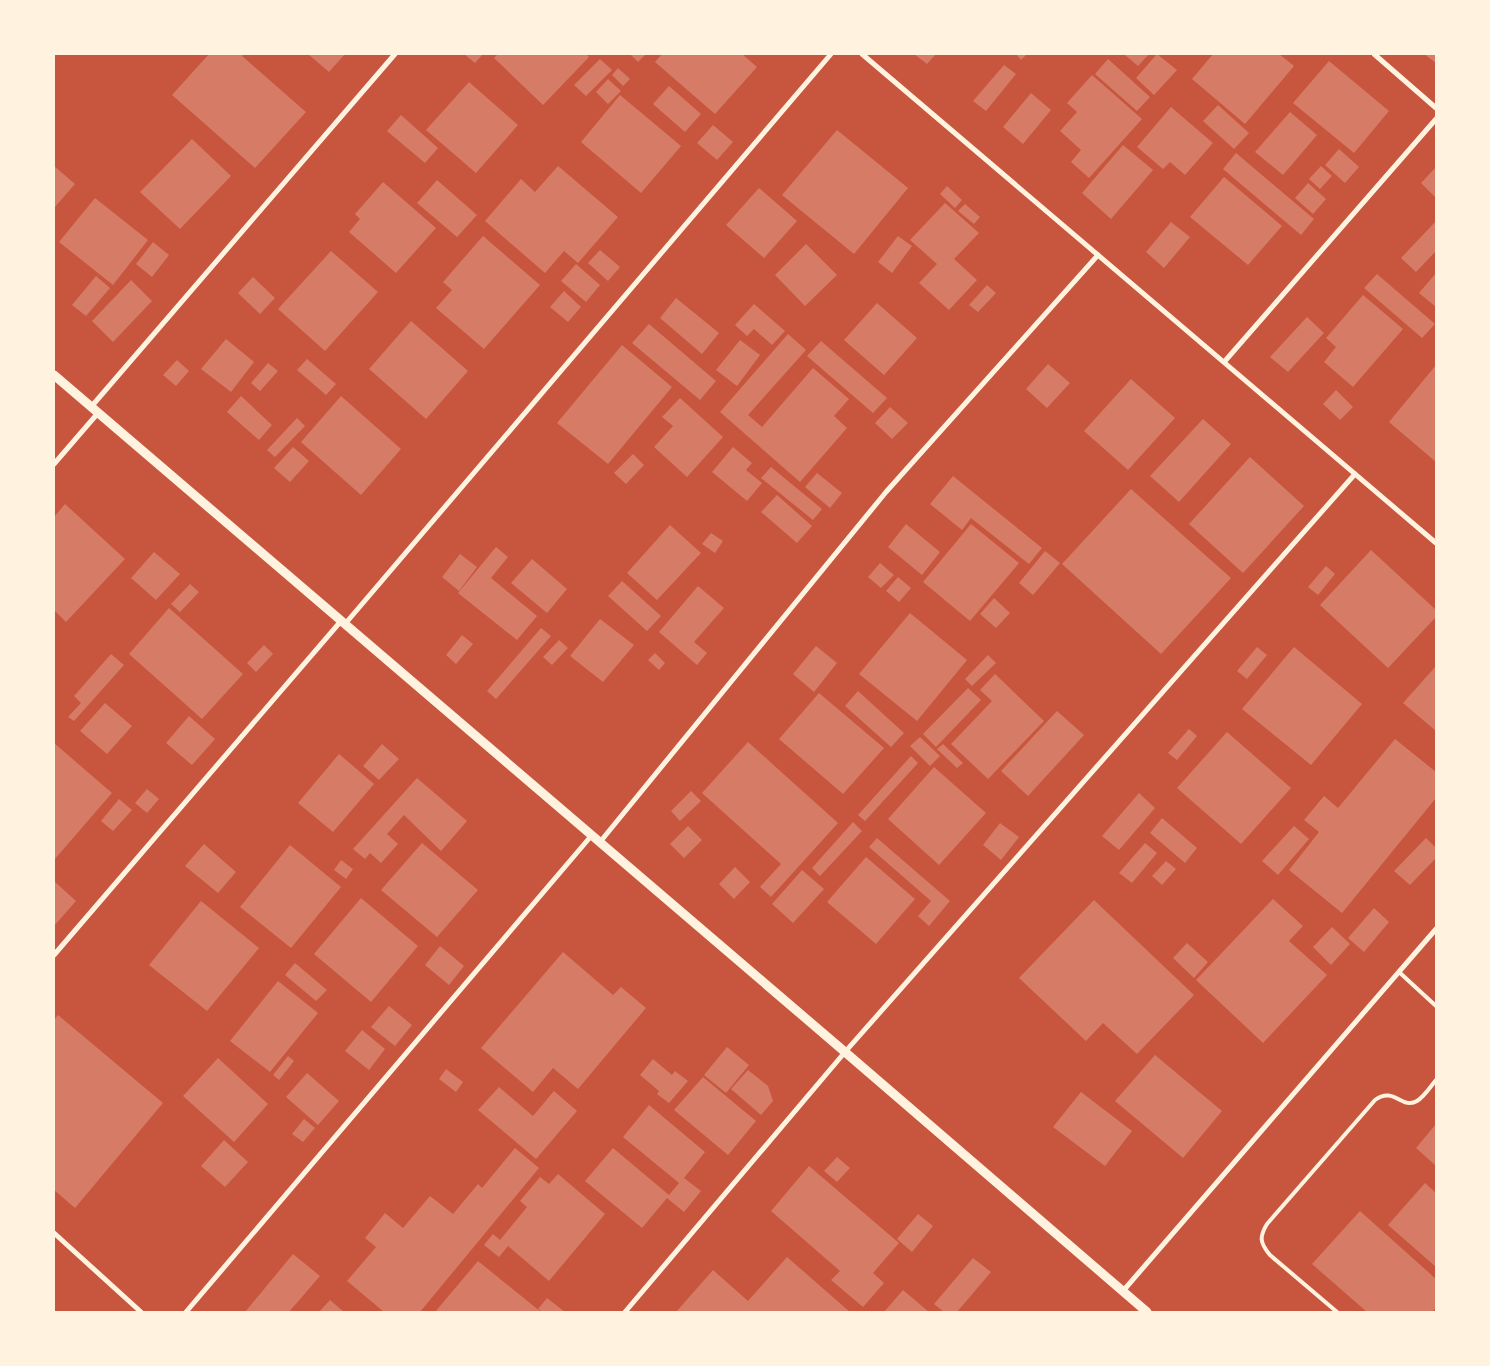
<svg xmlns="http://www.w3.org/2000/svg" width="1490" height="1366" font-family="'Space Grotesk',sans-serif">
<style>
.building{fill:#d67c66}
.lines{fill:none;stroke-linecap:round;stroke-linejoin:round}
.service{stroke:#fff3e0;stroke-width:4}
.minor{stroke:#fff3e0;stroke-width:5}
.tertiary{stroke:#fff3e0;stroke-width:9}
</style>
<rect width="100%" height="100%" fill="#c8553d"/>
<g class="building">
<polygon points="209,54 244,54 242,56 306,112 255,168 172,95"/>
<polygon points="308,54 345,54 329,72"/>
<polygon points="464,54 483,54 475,63"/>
<polygon points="498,54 586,54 589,57 543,105 494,58"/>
<polygon points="630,54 646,54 638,62"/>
<polygon points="662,54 742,54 757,67 715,114 655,62"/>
<polygon points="914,54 936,54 927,64"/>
<polygon points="1016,54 1027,54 1021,60"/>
<polygon points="1124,54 1149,54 1138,66"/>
<polygon points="1157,54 1177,70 1154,95 1136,78"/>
<polygon points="1213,54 1279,54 1294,66 1245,124 1192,79"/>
<polygon points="1424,54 1436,54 1436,63"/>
<polygon points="600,59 612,70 586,96 574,85"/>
<polygon points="1108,59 1150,97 1137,111 1095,74"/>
<polygon points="1329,61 1389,111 1354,153 1293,103"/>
<polygon points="1004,65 1016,74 986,111 973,101"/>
<polygon points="618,68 630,79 623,86 612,75"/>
<polygon points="1092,75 1142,119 1089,178 1071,162 1081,150 1060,131 1077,112 1067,103"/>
<polygon points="608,79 621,91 608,104 596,92"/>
<polygon points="469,82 518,125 476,173 426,130"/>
<polygon points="669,86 701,114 685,132 653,104"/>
<polygon points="1031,93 1051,110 1023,144 1003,127"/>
<polygon points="620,95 681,146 641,193 581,142"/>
<polygon points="1218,105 1249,133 1234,149 1203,121"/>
<polygon points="1171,107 1213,143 1185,175 1170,162 1163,169 1137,147"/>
<polygon points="1290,112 1317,135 1283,175 1255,152"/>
<polygon points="401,115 438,148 425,163 387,131"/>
<polygon points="713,125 733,142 717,160 697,143"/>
<polygon points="837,130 908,188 854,254 782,195"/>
<polygon points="192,139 231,176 180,229 140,192"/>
<polygon points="1123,145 1153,170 1111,219 1082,193"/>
<polygon points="1339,149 1359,167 1345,183 1325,165"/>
<polygon points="1236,153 1314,219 1301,235 1223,169"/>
<polygon points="54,166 75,184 54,208"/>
<polygon points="558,166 618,217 578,263 564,251 545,273 485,221 521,179 535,192"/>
<polygon points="1321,166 1332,176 1320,189 1309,179"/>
<polygon points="1436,167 1436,198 1421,183"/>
<polygon points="1224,177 1282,226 1248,265 1190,217"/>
<polygon points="437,180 477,215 457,237 417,203"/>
<polygon points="383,182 436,228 396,273 349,232 360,219 355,214"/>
<polygon points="1308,183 1326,199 1313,214 1295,198"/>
<polygon points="947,186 962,200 955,208 940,194"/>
<polygon points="759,188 797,221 764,258 726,225"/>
<polygon points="95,198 148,240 113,285 59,242"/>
<polygon points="945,203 979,233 954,259 977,280 949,310 919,283 937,264 910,240"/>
<polygon points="965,204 980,217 974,224 958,211"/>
<polygon points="1436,221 1436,251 1416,272 1401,258"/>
<polygon points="1171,222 1190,237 1164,268 1146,252"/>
<polygon points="483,236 540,285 484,349 436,308 452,290 443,282"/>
<polygon points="898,236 912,246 892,273 878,262"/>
<polygon points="153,242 169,255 152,277 136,264"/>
<polygon points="806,244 837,275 805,306 775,275"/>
<polygon points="600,250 620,267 608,281 588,263"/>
<polygon points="331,251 378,292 325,351 278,309"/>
<polygon points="576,264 600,285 586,302 561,281"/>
<polygon points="1436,273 1436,307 1419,293"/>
<polygon points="1377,274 1435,324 1422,338 1364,288"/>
<polygon points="96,276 110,288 86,316 72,305"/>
<polygon points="253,277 275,298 260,314 238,293"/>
<polygon points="131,280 152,301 113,342 92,321"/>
<polygon points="987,285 996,293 978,312 969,305"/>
<polygon points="564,291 581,307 568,322 550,307"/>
<polygon points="1363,295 1403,329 1353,387 1324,362 1336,347 1326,338"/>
<polygon points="676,298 719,333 702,354 660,318"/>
<polygon points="877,303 917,338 884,375 844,340"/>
<polygon points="754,304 785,331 772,345 754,329 747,336 735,325"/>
<polygon points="1307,317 1324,333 1288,372 1270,357"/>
<polygon points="411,321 468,371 426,419 369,369"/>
<polygon points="649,324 716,381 700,400 632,343"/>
<polygon points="788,334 806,350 748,415 762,427 813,368 849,399 834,416 847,428 800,482 720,412"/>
<polygon points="226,339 254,362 231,392 201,369"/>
<polygon points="740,340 760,355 737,386 716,370"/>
<polygon points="821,341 887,398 873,413 807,356"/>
<polygon points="622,345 672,387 608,464 557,423"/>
<polygon points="307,359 336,384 326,395 297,370"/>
<polygon points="177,360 189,371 176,386 163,375"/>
<polygon points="268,363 278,371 260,391 251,383"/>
<polygon points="1048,364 1070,383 1047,408 1026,389"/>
<polygon points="1436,365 1436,462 1389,422"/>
<polygon points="1131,379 1175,418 1128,470 1084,431"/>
<polygon points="1336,390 1353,407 1340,420 1323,404"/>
<polygon points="241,396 272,425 259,440 227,412"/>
<polygon points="341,396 401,449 361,495 301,442"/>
<polygon points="680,398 723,437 687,477 654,447 673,426 662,417"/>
<polygon points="890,407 908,423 892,439 875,423"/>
<polygon points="297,418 305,426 275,457 267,450"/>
<polygon points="1203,419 1231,444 1179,502 1150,476"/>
<polygon points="293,447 309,461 290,482 274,468"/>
<polygon points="733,447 752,463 746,470 762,483 747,501 712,472"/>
<polygon points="633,454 644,465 626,484 614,473"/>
<polygon points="1250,457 1304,506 1243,573 1189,524"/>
<polygon points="771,467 822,509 813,520 761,478"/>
<polygon points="817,473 842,493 830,508 805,487"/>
<polygon points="953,476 1042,548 1029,564 971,518 962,530 930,504"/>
<polygon points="1131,489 1231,578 1161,654 1062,564"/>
<polygon points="777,495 812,526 797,543 761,512"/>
<polygon points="65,504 125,559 66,622 54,610 54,517"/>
<polygon points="906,524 940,552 922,575 888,547"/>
<polygon points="971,524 1019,563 970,621 923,582"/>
<polygon points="670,525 701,553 657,600 627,573"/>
<polygon points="711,533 723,541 715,553 702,544"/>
<polygon points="496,547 508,557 491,578 537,616 517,640 458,593"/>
<polygon points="1371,550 1436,610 1436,617 1388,668 1320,605"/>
<polygon points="1045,551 1060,563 1033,595 1019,583"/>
<polygon points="154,552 180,574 156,600 131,578"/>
<polygon points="460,554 477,567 459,591 442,577"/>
<polygon points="532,559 567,589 547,613 511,583"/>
<polygon points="880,563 894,575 881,588 868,577"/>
<polygon points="1326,566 1335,574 1318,595 1308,587"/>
<polygon points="898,577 911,588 899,602 886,591"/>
<polygon points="622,581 661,616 647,631 608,596"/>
<polygon points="190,584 199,592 180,612 171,604"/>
<polygon points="698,586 724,608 694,642 707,653 697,665 659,632"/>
<polygon points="994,598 1010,613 996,628 980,614"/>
<polygon points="169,608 243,674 202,719 129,654"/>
<polygon points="910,613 967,660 917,721 859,674"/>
<polygon points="600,619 634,645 603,682 570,656"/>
<polygon points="541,628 551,636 496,699 487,691"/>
<polygon points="462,635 473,644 456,664 446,655"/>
<polygon points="559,640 568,648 552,665 543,657"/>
<polygon points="264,645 273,654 256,672 247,663"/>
<polygon points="816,646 837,663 814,692 793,674"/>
<polygon points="1257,647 1267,655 1247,679 1237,671"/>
<polygon points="1294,647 1362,704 1311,765 1242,709"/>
<polygon points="655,653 665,663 659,670 648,660"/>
<polygon points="111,654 124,665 74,721 68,717 81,703 74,696"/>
<polygon points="988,655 996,663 972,686 965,679"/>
<polygon points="1436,666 1436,731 1403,703"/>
<polygon points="995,674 1044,721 988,779 951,744 992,701 980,690"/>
<polygon points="968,688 981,700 936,747 923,734"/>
<polygon points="858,691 904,733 891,747 845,706"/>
<polygon points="819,693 884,748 843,794 779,739"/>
<polygon points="105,703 132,726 107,754 80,731"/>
<polygon points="1057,711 1084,735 1028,796 1001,771"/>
<polygon points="189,716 215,739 192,765 166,743"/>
<polygon points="1189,729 1197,736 1177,760 1168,753"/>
<polygon points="1227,732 1291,788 1241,844 1177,788"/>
<polygon points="920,737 940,756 930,766 910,746"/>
<polygon points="1395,739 1436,772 1436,798 1342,913 1289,870 1319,832 1304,820 1324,796 1338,808"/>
<polygon points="748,742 838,823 771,897 760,887 781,864 702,793"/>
<polygon points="54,743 112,793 54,860"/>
<polygon points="382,744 399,759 379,780 363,766"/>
<polygon points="943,744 963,763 957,768 937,749"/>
<polygon points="339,754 374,784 333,832 298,803"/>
<polygon points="911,756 918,763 865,821 858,815"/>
<polygon points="934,767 986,813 939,865 888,819"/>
<polygon points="417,778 467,821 441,851 404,815 387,834 398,844 381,863 370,853 365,859 353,849"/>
<polygon points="147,789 159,799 147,813 135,803"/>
<polygon points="691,791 701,801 680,821 671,811"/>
<polygon points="1139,793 1155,808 1119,850 1102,836"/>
<polygon points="119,799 132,810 113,831 101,821"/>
<polygon points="1162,818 1197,848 1185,863 1150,833"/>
<polygon points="853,822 862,831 820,876 812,868"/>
<polygon points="1000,823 1019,837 1001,860 983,845"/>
<polygon points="688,826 702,840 684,858 670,844"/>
<polygon points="1294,826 1309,839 1278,875 1262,861"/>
<polygon points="877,838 950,901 929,926 918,916 931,901 869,847"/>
<polygon points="1426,838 1436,848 1436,858 1410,885 1394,871"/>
<polygon points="422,843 478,890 437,937 381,890"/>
<polygon points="1145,843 1157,853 1132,883 1119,873"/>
<polygon points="204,844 236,872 218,893 185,866"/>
<polygon points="290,845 341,887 291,948 240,907"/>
<polygon points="866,857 915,899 876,944 827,902"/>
<polygon points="341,860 353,869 346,879 334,870"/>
<polygon points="1166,861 1176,869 1162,885 1152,876"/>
<polygon points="735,867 750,882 734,899 719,884"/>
<polygon points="802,870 824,889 793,923 772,904"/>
<polygon points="54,881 76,901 54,926"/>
<polygon points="361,898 418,946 371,1002 314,954"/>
<polygon points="1273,899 1303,926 1289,941 1327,975 1263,1043 1196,980"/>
<polygon points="1094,900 1194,995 1137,1054 1103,1023 1086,1041 1019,978"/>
<polygon points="201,901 259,948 207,1011 149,965"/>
<polygon points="1374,908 1389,922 1364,952 1348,938"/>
<polygon points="1332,927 1350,944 1331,965 1313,947"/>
<polygon points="1187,943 1208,962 1194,978 1173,958"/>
<polygon points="440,946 464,966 449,985 425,965"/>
<polygon points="563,952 613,995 621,987 646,1008 578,1089 553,1068 533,1092 481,1048"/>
<polygon points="295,963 327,990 316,1001 285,975"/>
<polygon points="278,981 318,1013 270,1072 230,1041"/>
<polygon points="389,1006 412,1025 395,1046 371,1027"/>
<polygon points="58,1015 163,1103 75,1208 54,1190 54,1020"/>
<polygon points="362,1030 385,1049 369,1070 345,1051"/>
<polygon points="727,1047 749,1065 726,1093 704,1075"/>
<polygon points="1155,1055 1222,1111 1183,1158 1115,1101"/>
<polygon points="288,1056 294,1061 279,1080 273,1075"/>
<polygon points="218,1058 268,1104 234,1142 183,1096"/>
<polygon points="653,1059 672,1075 675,1071 688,1081 669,1103 657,1094 659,1091 640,1075"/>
<polygon points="446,1069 463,1082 456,1092 439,1079"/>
<polygon points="748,1070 768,1086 773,1101 761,1115 731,1089"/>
<polygon points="307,1073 339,1101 318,1125 286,1097"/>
<polygon points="703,1077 756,1121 728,1155 674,1110"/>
<polygon points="499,1087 533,1116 554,1091 577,1111 536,1159 478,1110"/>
<polygon points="1081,1092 1132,1131 1105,1166 1053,1127"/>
<polygon points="649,1105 705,1152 684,1178 701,1191 684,1212 667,1198 642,1228 585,1181 613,1148 669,1195 679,1183 623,1137"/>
<polygon points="304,1119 315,1128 303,1142 292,1134"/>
<polygon points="1436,1124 1436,1166 1416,1148"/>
<polygon points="224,1140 248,1162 225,1187 201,1166"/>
<polygon points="515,1148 539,1168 420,1312 384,1312 347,1281 376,1247 365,1238 385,1213 403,1228 430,1196 453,1214 478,1184 482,1188"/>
<polygon points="837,1157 850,1168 837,1182 824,1171"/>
<polygon points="809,1166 899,1243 873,1273 884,1283 863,1307 831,1280 840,1271 771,1211"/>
<polygon points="558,1174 605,1214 549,1281 508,1246 499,1257 484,1245 493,1234 500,1240 527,1207 520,1201 540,1177 549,1184"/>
<polygon points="1425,1183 1436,1193 1436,1267 1388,1225"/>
<polygon points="1360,1211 1436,1279 1436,1308 1432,1312 1367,1312 1312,1264"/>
<polygon points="918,1214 933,1226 912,1252 897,1239"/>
<polygon points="293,1254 320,1276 289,1312 245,1312"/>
<polygon points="787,1257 850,1312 676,1312 713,1270 748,1301"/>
<polygon points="973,1258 991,1272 957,1312 944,1312 934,1304"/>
<polygon points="478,1261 541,1312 435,1312"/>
<polygon points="903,1290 929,1312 884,1312"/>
<polygon points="547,1298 565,1312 542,1312 538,1309"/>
<polygon points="330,1300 344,1312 319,1312"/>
</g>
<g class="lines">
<g class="service">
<polyline points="1399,972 1436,1006"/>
<path d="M1337,1312L1270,1255C1260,1243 1259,1237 1267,1224L1375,1100C1394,1086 1402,1110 1417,1101C1424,1097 1431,1086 1436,1080"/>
</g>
<g class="minor">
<polyline points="862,54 1436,543"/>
<polyline points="1374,54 1436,108"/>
<polyline points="1225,361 1436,119"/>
<polyline points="91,407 395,54"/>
<polyline points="54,464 98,413"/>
<polyline points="345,624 831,54"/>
<polyline points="600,842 886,492 1098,255"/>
<polyline points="54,955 341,621"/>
<polyline points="54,1233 141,1312"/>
<polyline points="1123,1291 1436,929"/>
<polyline points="186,1312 592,835"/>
<polyline points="625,1312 845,1052 1355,474"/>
</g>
<polyline class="tertiary" points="54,375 845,1052 1147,1312"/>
</g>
<rect width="1490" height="1366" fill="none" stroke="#fff3e0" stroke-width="110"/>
</svg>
